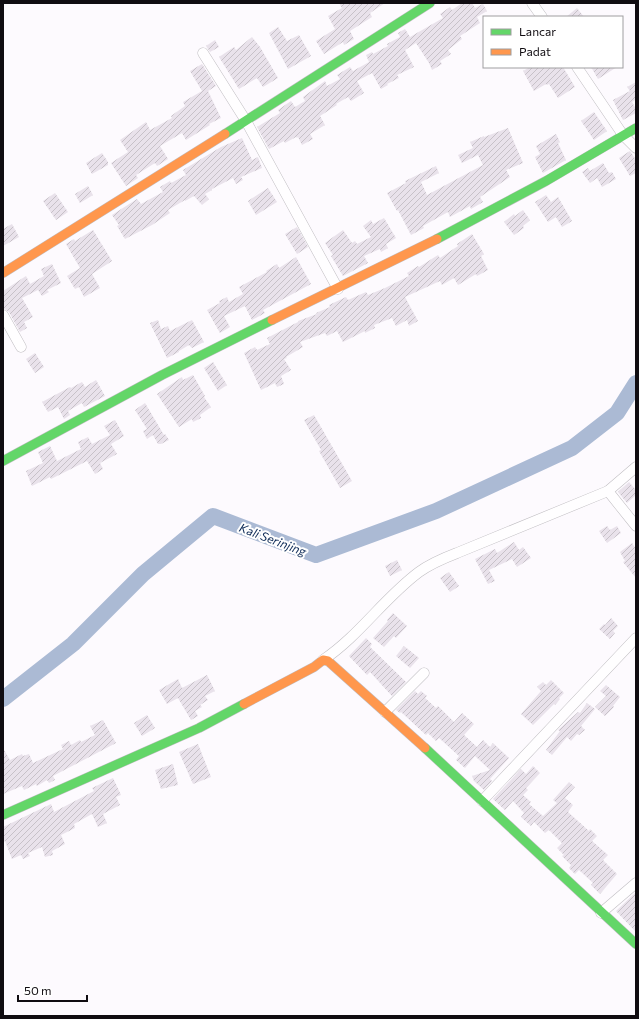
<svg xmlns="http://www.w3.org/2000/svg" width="639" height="1019" font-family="Commissioner,sans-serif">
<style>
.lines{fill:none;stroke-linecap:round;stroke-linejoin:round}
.river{stroke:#abbad4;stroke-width:16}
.building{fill:url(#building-hatch)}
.street-casing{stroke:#c0bec2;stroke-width:11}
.fast-casing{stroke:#c0bec2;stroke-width:10}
.slow-casing{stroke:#c0bec2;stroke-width:10}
.street{stroke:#fffeff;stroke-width:10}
.fast{stroke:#63d668;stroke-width:9}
.slow{stroke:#ff974d;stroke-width:9}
.labels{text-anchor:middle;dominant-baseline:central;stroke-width:4;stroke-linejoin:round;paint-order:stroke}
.water-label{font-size:12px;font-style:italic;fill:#0d2a56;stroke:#fff}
</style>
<defs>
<pattern id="building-hatch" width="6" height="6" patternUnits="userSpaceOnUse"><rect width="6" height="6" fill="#e9e2eb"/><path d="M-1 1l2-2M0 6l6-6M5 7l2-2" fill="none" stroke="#c7c1c8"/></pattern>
</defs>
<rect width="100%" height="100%" fill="#fdfafe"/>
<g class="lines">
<polyline class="river" points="3,699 73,644 143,574 213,516 316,555 436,511 572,448 617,413 636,383"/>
</g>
<g class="building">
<polygon points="339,3 385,3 370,13 372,17 350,31 354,39 344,45 343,42 324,54 316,41 335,29 328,16 342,8"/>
<polygon points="462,3 472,3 475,8 483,4 487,11 477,17 480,23 460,36 462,39 448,50 451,54 440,61 442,64 432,70 429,63 416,43 405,50 414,67 397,75 399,78 387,84 388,85 381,89 372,73 357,81 364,93 351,101 348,97 336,104 337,105 320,116 325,125 310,134 313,139 302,145 298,137 297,138 296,137 285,143 284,141 269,149 257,127 280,113 278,110 291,101 295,107 305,101 303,97 325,81 327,86 340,79 337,75 350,67 353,71 369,62 366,55 372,52 373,54 388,46 387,44 400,37 398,33 405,29 410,37 443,18 440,14 450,7 452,10"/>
<polygon points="577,8 584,17 566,17"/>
<polygon points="278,27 287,41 299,35 311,56 288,69 269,33"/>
<polygon points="252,37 260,47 278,78 263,87 257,78 239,89 219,57 234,47 236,50"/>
<polygon points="215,40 219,47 210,52 206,46"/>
<polygon points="202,64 216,86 208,91 221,118 209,124 210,125 186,140 182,133 160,146 168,159 157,166 155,163 136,175 138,178 126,186 111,163 128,152 120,140 146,122 150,130 172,118 171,116 185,106 183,102 202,91 190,71"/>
<polygon points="530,67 563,67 575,87 558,98 549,84 547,85 546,84 534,91 523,71"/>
<polygon points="591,67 617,67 598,79"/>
<polygon points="636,82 636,102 635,100 632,102 636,109 636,113 623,120 613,100 630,91 627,87"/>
<polygon points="594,112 607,131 594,140 581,121"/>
<polygon points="508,128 523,163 506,170 510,177 480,197 483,202 471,209 470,206 450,217 448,212 423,226 424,228 411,235 398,210 397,211 387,193 406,183 405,181 436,166 439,173 421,182 427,195 483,165 478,155 462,163 458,155 473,148 470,142 484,136 484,137"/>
<polygon points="556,134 560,142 558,143 566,160 543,173 535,157 540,154 536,146"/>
<polygon points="242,138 252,160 258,157 262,168 241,177 243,180 236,184 233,178 212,189 212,190 205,194 209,199 202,205 194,196 185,201 185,200 168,210 170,213 152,225 125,239 117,226 119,225 112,215 137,199 141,204 163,192 160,187 170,181 171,183 186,175 183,170 221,147"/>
<polygon points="630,151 636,160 636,173 630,176 619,158"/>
<polygon points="102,153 108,162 108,165 92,174 86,163"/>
<polygon points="603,163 609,173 612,172 616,179 602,187 597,178 590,183 582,172 588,168 590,171"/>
<polygon points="88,186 93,195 80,203 75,194"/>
<polygon points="268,188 277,202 256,215 248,201"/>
<polygon points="55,193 68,212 56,220 43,201"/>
<polygon points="546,195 551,202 558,197 572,221 562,227 556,217 548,222 535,202"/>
<polygon points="523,210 530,220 523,226 524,228 514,235 504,222 514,214 515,216"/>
<polygon points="384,218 396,238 386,244 388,248 381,252 380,249 364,256 368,263 343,276 331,256 333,255 325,243 343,230 352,243 355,241 357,244 371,237 363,226 371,220 373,224"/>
<polygon points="12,224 19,237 3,246 3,229"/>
<polygon points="297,227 308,247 297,254 285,234"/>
<polygon points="93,230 112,261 92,274 100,288 84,297 79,287 75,289 67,276 80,268 66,244 74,239 75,241"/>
<polygon points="472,234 484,254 481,256 488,270 477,276 476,274 458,285 454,278 442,285 440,281 405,297 418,321 409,326 407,320 396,326 392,318 374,325 375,328 365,333 365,331 343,342 337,331 327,336 325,333 300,342 303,347 286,357 287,358 284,359 291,370 281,376 284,384 277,387 275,383 261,390 244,353 255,347 257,350 270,344 267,338 298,322 298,321 317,314 316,313 330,307 329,305 346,297 348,300 366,292 368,295 385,288 409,276 407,273 418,266 419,267 438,255 440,258 458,246 457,244"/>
<polygon points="296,257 311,284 263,310 265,313 252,320 245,306 224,316 230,327 220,333 207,310 220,303 219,301 227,297 229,302 243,294 239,287 267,272 266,271 277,264 279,268"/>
<polygon points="52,264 61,283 47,290 49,292 42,296 38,290 22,298 33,317 24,322 27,328 20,332 9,312 3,308 3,291 26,276 30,284 44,276 41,269"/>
<polygon points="158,320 161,329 168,326 170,331 192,320 204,342 192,348 189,345 179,351 179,352 167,358 150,323"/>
<polygon points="35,353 44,367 35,373 26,359"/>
<polygon points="213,362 227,385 218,391 204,368"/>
<polygon points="193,375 205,396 204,397 211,407 200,415 201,418 193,422 192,419 179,427 157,394 182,377 183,380"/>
<polygon points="96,380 105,396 84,407 82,403 68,411 70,415 64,419 58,407 48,412 42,402 70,387 71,388 82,382 85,387"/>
<polygon points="145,403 164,435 165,434 169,440 161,444 158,444 153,435 147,439 143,431 147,429 135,410"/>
<polygon points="314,415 352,481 340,488 319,451 321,450 304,420"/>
<polygon points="115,420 124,436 111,444 117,454 100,463 103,469 95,474 87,461 51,479 50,477 32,486 26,471 43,463 38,452 50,446 57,461 81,449 78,442 88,437 92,444 110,435 104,426"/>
<polygon points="629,482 636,490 636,495 627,503 618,492"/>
<polygon points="607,526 610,530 617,526 621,533 607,543 599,531"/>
<polygon points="514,542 519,550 523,547 531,558 517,567 512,559 489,570 495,581 488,584 475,559 495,549 497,553"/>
<polygon points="632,543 636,549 636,578 623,562 625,561 620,552"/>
<polygon points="397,560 402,570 390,576 385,566"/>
<polygon points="449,572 459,586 450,592 440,578"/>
<polygon points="393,613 407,626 396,638 394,636 384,647 373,638 388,621 387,620"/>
<polygon points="611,618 618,626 613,631 615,633 610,639 599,629 604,624 605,625"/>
<polygon points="366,638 372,644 370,647 406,682 392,696 370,672 367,675 349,656"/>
<polygon points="404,646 419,658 410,668 396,656"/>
<polygon points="207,675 215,691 205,696 208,700 200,705 202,707 195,711 198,716 191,720 178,698 167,704 159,690 178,679 182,688"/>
<polygon points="551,680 564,693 559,698 560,699 555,705 554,704 533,725 521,714 541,691 537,687 543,682 546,685"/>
<polygon points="606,685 620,697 613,706 614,707 605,716 595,707 606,696 600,691"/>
<polygon points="415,691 418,694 421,691 427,696 425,698 436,708 438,706 454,722 462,713 474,724 464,735 477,747 483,740 490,747 493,743 509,758 490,779 492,781 484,790 474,781 472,776 490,770 475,756 465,768 456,760 459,756 439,738 436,741 428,733 426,735 401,712 400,713 396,710"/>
<polygon points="587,703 595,709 581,726 585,730 579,735 577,734 571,741 567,737 552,755 546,750 560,731 558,730 578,712 580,713"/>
<polygon points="147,715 155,728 142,736 134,723"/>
<polygon points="103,720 116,743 53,776 55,780 49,783 47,780 37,786 36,784 24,790 22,786 3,794 3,748 10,760 22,754 23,756 29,754 33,763 63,749 61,745 69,741 71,745 80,740 81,742 95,735 90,726"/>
<polygon points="198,744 211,777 193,784 179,752"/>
<polygon points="173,764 178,785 161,789 155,770"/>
<polygon points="533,766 540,773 526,788 528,790 523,795 531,802 529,804 543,816 557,803 553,800 569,782 575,787 565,798 573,805 568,812 589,831 590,829 597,836 592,841 608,855 603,860 617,874 600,894 591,885 593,883 579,870 575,874 569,868 571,865 562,856 564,855 557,848 562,843 549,830 545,833 534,822 531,826 521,817 524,813 513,801 505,810 493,799 521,769 526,774"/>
<polygon points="113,778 121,795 116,797 120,805 103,814 107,823 98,827 92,814 74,824 75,828 61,835 65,844 52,851 53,855 45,857 42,847 28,853 30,856 23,859 21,855 12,859 5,841 3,842 3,827 51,804 54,812 94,791 92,788"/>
<polygon points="636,892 636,932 616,911"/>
</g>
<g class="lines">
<defs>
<g id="street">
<polyline points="532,3 542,17"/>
<polyline points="203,53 246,121 338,289"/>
<polyline points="577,67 623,135 636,148"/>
<polyline points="3,315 21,347"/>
<polyline points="608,491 636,526"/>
<path d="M323,660C359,636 384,598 419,572C430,564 444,558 457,553L608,491L636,467"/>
<polyline points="385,712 424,673"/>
<polyline points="482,801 636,638"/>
<polyline points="601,913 636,883"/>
</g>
<g id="fast">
<polyline points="225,134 430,3"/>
<polyline points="437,239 546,181 636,128"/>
<polyline points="3,461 162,375 272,320"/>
<polyline points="425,748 636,944"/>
<polyline points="3,815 199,728 244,704"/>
</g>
<g id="slow">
<polyline points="3,273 225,134"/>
<polyline points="272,320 437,239"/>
<polyline points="244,704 314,667 323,660 328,661 425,748"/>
</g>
</defs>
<use href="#street" class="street-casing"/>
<use href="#fast" class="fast-casing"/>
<use href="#slow" class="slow-casing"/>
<use href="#street" class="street"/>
<use href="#fast" class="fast"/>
<use href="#slow" class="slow"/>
</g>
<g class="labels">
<g class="water-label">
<text transform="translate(273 539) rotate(21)">Kali Serinjing</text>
</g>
</g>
<rect width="639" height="1019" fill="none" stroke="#100c11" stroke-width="8"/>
<rect x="483" y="16" width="140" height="52" fill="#ffffff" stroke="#9f9ea0"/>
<rect x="491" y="29" width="20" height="6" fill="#63d668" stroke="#9f9ea0"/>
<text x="519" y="36" font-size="12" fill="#100c11">Lancar</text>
<rect x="491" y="49" width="20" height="6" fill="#ff974d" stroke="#9f9ea0"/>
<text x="519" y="56" font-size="12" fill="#100c11">Padat</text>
<path d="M18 995v6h69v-6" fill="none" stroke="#100c11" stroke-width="2"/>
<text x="24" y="995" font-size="12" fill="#100c11" stroke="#ffffff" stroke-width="3" paint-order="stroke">50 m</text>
</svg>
